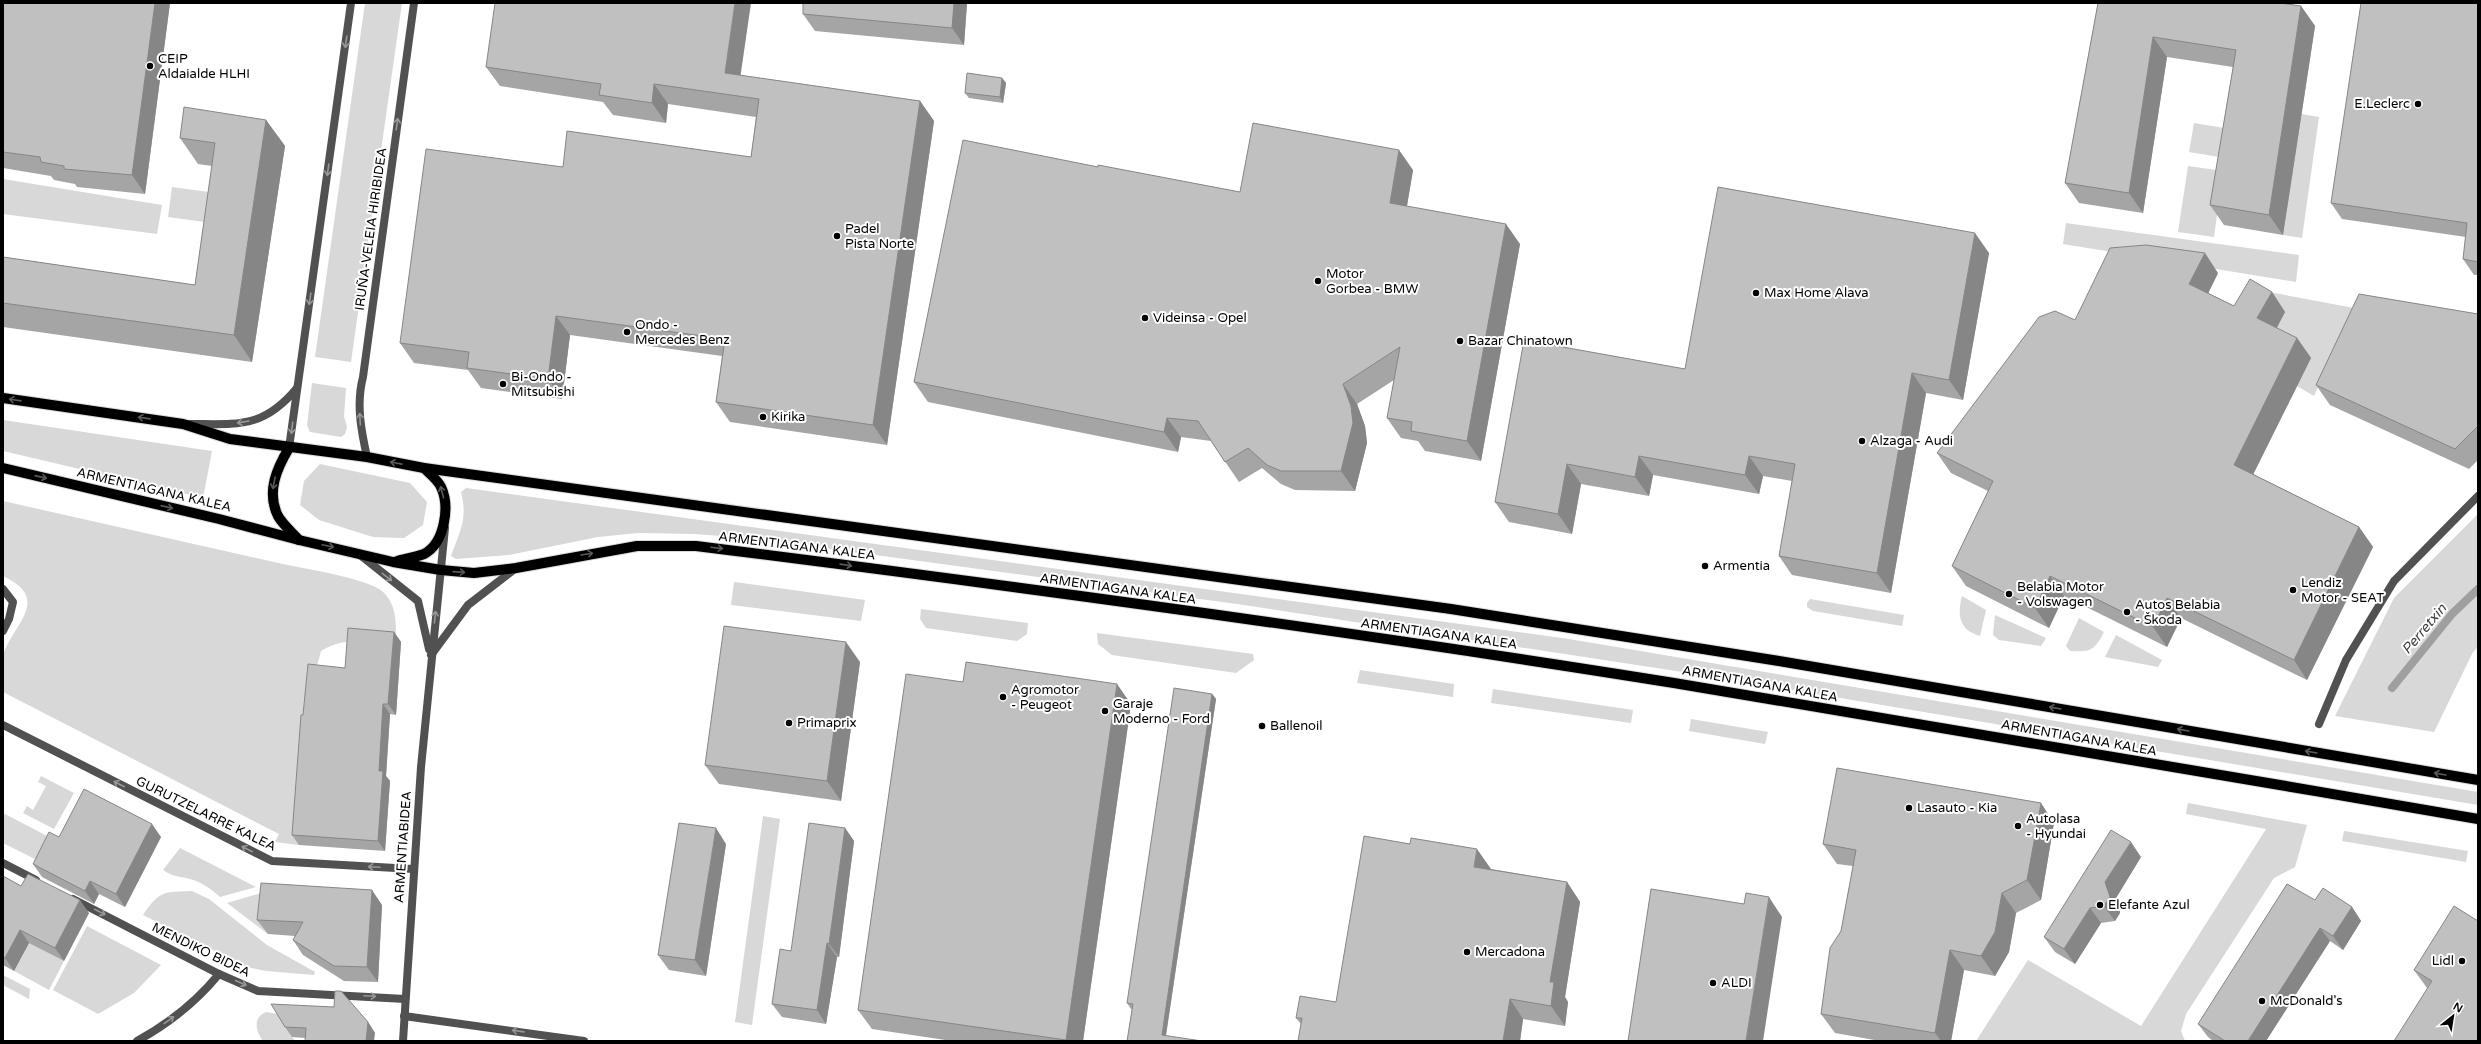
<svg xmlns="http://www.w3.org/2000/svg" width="2481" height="1044" font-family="'Varela Round',sans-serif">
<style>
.green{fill:#d8d8d8}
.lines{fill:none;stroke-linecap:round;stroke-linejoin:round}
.stream{stroke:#9f9f9f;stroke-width:8}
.primary-casing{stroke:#dbdbdb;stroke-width:12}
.pedestrian{stroke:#515151;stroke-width:8}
.minor{stroke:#515151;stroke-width:8}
.primary{stroke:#000;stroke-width:10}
.wall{fill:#a5a5a5}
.shaded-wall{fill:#868686}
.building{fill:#c0c0c0;stroke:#868686}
.oneway{stroke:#979797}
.oneway2{stroke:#595959}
.poi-dot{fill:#000;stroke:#fff;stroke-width:1.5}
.labels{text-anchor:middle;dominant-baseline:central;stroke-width:4;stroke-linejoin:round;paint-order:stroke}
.poi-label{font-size:13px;fill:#000;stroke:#fff;text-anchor:start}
.street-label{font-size:13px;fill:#000;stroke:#fff}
.water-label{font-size:14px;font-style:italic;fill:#404040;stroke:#fff}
</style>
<rect width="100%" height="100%" fill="#fff"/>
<g class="green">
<polygon points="365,3 402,3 351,362 315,357"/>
<polygon points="2301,114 2319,117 2302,238 2283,235"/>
<polygon points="2194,123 2230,129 2225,158 2189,152"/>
<polygon points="2188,166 2223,171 2214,237 2178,232"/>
<polygon points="3,179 162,205 157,234 3,214"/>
<polygon points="172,187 216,193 212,223 168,217"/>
<polygon points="2066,223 2299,255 2296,282 2063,244"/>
<polygon points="2264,291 2354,308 2314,396 2297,386 2271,338"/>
<polygon points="312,383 346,388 344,416 347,427 345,434 341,437 310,432 307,425"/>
<polygon points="3,420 212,451 203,498 3,451"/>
<polygon points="320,464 410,483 427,502 423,525 404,538 373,537 319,520 300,505 304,481"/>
<path d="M466,488L1569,639L2478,792V805L1715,677L1237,604L757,539L695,534L638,533L598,537L509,555L456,559L451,556C460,530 468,520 461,492Z"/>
<path d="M3,501C96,522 190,543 283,564C306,569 365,578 382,591C397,604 396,623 396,642C370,641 342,637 321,651L315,674L299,845L275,842L279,834L3,692C3,681 0,665 3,655C14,623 52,599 3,576Z"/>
<polygon points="2478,514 2478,647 2473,652 2434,732 2335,716 2394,598"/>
<polygon points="734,582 865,600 861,621 731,605"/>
<path d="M1962,596L1986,610L1980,636C1959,630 1957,615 1962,596Z"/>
<polygon points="1810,599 1904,615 1902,626 1813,611 1807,607 1807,603"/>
<polygon points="921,609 1028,623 1027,634 1017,641 926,628 920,619"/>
<polygon points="1995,615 2046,638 2041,646 1999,640 1993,635"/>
<path d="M2079,618L2104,632C2094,651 2091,652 2070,651L2066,646Z"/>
<polygon points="1097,633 1253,654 1254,660 1236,673 1112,655 1098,644"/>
<polygon points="2116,635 2162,660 2158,667 2105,657"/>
<polygon points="1360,670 1454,684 1453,697 1357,683"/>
<polygon points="1493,689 1633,710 1631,723 1491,703"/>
<polygon points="1691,719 1768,732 1765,744 1689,731"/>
<polygon points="41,776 74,793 54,829 23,813 27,806 33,810 46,786 38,782"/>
<polygon points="2188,803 2307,825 2295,867 2274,878 2186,1014 2181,1031 2185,1041 1976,1041 2028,960 2141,1026 2266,829 2186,814"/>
<polygon points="3,813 51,838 39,861 3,843"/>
<polygon points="763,816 780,819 752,1025 735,1022"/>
<polygon points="2344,831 2468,851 2466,862 2342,841"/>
<path d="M180,848L256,887L220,897C211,889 202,882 190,879C179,876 173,877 163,870Z"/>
<polygon points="275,889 271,898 268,934 227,903"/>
<path d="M192,891L209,899L267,945L315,972L314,975L266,971L247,967L143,915C160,890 164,892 192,891Z"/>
<polygon points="87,926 161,965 134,993 98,1014 53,990"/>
<polygon points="3,929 64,961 49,990 14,971 25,951"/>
<polygon points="3,975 30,989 29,999 3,985"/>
<path d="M266,1012L278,1014L295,1041H263C256,1031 252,1018 266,1012Z"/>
</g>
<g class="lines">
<polyline class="stream" points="2392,688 2452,614 2478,589"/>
<defs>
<g id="primary">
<polyline points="3,398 183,424 230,439 367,457 424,468 1451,609 1779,661 2478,780"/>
<path d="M289,448C277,468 266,492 278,516C283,525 293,533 299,540"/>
<path d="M3,468L219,519L299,540L393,562L441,570L474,573L516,568L637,546H696C1023,587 1349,631 1674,683C1942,726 2210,773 2478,819"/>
<path d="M397,561C405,559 416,557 424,554C445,543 450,506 441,487C438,480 429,473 424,468"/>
</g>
</defs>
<use href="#primary" class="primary-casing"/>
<polyline class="pedestrian" points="2319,724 2346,660 2394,581 2478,496"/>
<g class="minor">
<path d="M189,424C238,424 263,429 297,388"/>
<polyline points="289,448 351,3"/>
<path d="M367,457C361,430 356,404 363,377L414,3"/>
<polyline points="359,554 418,601 429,649"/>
<polyline points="3,589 13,602 9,619 3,631"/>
<polyline points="431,655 468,605 516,568"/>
<polyline points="3,725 272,861 413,869"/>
<polyline points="3,863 36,880"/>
<polyline points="73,899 219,974 258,991 405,999"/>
<polyline points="404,1016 584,1041"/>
<path d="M137,1041C168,1024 197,1001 219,974"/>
<polyline points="403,1041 421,767 445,528"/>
</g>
<use href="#primary" class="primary"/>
</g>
<g class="wall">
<polygon points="3,3 170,3 145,194 77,187 75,184 54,180 51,176 3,168"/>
<polygon points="803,3 967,3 964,45 815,31 803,14"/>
<polygon points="2098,3 2301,6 2315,26 2283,235 2224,225 2210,205 2233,67 2167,57 2143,213 2079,203 2065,183"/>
<polygon points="2478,3 2478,275 2474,275 2463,259 2466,237 2342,219 2331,203"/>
<polygon points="486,67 741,76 920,101 934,121 887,445 730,422 716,402 722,356 570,335 562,399 481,388 468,370 414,363 400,343 563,167 751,157 756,117 668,104 666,123 613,115 603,102 500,86"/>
<polygon points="1002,78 1006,83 1003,103 969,98 965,93"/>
<polygon points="266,120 285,146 252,362 3,327 3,257 195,285 212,166 198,164 180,138"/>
<polygon points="1098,167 1240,192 1413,170 1407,206 1520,244 1481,461 1425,451 1418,441 1401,438 1387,418 1394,380 1357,404 1365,426 1367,443 1355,491 1295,490 1281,484 1262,468 1239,482 1211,441 1181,437 1178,452 928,402 914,382"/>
<polygon points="1989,253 1963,400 1926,393 1891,593 1792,575 1779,556 1792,481 1763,476 1759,494 1653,475 1649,496 1581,484 1572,534 1509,522 1495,502 1685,369"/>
<polygon points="2218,273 2208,293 2234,306 2272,292 2285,312 2277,328 2297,338 2311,358 2253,474 2359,527 2373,547 2307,680 2181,618 2167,647 2064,596 2049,628 1966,586 1952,566 1988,491 1951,473 1937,453 2075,320"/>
<polygon points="2478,314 2478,460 2469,469 2330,405 2316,385"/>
<polygon points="394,632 401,642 396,715 390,714 386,776 390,781 385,851 299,845 292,835 303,715 345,668"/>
<polygon points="860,662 841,801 719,784 705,765"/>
<polygon points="963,682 1131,704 1083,1041 952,1041 872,1029 858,1010"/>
<polygon points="1212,694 1216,699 1166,1036 1127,1041 1132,1009 1131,1009 1127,1003"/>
<polygon points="2054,823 2041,900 2016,913 2009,952 1995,976 1964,970 1951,1041 1880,1041 1835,1033 1821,1014 1841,931 1853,866 1837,864 1823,844"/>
<polygon points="845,828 854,841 839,957 837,957 826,1024 782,1017 772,1004 791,951"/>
<polygon points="59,837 161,837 125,907 99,894 94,904 42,877 33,864"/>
<polygon points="726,844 706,976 669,970 658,955"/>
<polygon points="2141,857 2116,898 2120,913 2115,921 2101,923 2075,964 2055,952 2044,937"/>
<polygon points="1491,869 1567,882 1580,902 1565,997 1568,1002 1565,1026 1523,1019 1520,1041 1298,1041 1301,1024 1296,1018 1336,1002"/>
<polygon points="3,876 21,886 89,913 64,961 29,943 14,971 3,965"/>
<polygon points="2315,900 2352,907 2361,921 2343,950 2330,941 2266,1041 2213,1041 2208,1037 2198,1024"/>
<polygon points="382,905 378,982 344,981 303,955 293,940 295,936 268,934 257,920"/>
<polygon points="2478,921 2427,988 2414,970"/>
<polygon points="368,1022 375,1033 305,1038 292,1037 285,1027"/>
</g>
<g class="shaded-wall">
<polygon points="155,3 170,3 145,194 132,175"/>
<polygon points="735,3 751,3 738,93 725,73"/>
<polygon points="954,3 967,3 964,45 952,28"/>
<polygon points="2301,6 2315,26 2283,235 2269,215"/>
<polygon points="2153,37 2167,57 2143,213 2129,193"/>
<polygon points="1002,78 1006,83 1003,103 1000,97"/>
<polygon points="654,84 668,104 666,123 652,103"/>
<polygon points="920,101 934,121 887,445 873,425"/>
<polygon points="266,120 285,146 252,362 234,335"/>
<polygon points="1399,150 1413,170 1404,223 1390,203"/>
<polygon points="1506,224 1520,244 1481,461 1467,441"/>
<polygon points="1975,233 1989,253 1963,400 1949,380"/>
<polygon points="2205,253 2218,273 2203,304 2189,284"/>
<polygon points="2272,292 2285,312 2271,338 2257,318"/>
<polygon points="556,316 570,335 562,399 548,379"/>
<polygon points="2297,338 2311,358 2248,485 2234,465"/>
<polygon points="1912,373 1926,393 1891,593 1877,573"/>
<polygon points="1343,384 1357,404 1365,426 1367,443 1355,491 1341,471"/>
<polygon points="1167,418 1181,437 1178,452 1164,432"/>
<polygon points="1639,456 1653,475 1649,496 1635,477"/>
<polygon points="1749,456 1763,476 1759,494 1745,475"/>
<polygon points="1567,464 1581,484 1572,534 1558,514"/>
<polygon points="2359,527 2373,547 2307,680 2294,660"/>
<polygon points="2050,576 2064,596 2049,628 2035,608"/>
<polygon points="2167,598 2181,618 2167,647 2153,627"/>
<polygon points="394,632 401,642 396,715 388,704"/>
<polygon points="846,642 860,662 841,801 827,781"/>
<polygon points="1117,684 1131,704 1083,1041 1067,1041 1066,1040"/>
<polygon points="1212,694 1216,699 1165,1041 1162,1035"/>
<polygon points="383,704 390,714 386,776 390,781 385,851 378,841 379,771"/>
<polygon points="2041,803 2054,823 2041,900 2027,880"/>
<polygon points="152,824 161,837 125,907 116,894"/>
<polygon points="716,828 726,844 706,976 695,960"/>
<polygon points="845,828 854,841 839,957 829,944"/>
<polygon points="2131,842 2141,857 2116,898 2120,913 2115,921 2104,906 2105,882"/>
<polygon points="1477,849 1491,869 1488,886 1474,867"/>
<polygon points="90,881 99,894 94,904 85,891"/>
<polygon points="1567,882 1580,902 1565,997 1568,1002 1565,1026 1551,1006 1550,982"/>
<polygon points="372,890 382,905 378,982 367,967"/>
<polygon points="2002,893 2016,913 2009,952 1995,976 1981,956"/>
<polygon points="1769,897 1782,917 1763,1041 1746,1041"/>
<polygon points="80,900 89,913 64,961 55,948"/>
<polygon points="2352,907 2361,921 2343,950 2333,936"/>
<polygon points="2090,908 2101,923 2075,964 2064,949"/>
<polygon points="2320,928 2330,941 2266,1041 2248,1041"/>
<polygon points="20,930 29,943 14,971 5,958"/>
<polygon points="827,943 837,957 826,1024 817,1010"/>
<polygon points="1950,950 1964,970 1951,1041 1941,1041 1935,1033"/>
<polygon points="1510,999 1523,1019 1520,1041 1503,1041"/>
<polygon points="368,1022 375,1033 374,1041 366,1041"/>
</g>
<g class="building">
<polygon points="3,3 155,3 132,175 64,169 64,166 41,162 40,157 3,152"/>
<polygon points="495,3 735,3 725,73 920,101 873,425 716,402 725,339 556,316 548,379 467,368 469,352 400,343 426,149 563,167 567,131 751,157 759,99 654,84 652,103 599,95 601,84 486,67"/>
<polygon points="803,3 954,3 952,28 803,14"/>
<polygon points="2098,3 2280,3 2301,6 2269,215 2210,205 2236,50 2153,37 2129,193 2065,183"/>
<polygon points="2361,3 2478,3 2478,262 2463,259 2467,223 2331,203"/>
<polygon points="967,73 1002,78 1000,97 965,93"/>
<polygon points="184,107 266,120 234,335 3,303 3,257 195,285 215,143 180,138"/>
<polygon points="1253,123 1399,150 1390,203 1506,224 1467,441 1411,431 1412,422 1387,418 1400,347 1343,384 1351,406 1353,423 1341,471 1281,471 1267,465 1248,448 1225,462 1198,421 1167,418 1164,432 914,382 963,140 1098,167 1098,165 1240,192"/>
<polygon points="1718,187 1975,233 1949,380 1912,373 1877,573 1779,556 1795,464 1749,456 1745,475 1639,456 1635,477 1567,464 1558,514 1495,502 1524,340 1685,369"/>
<polygon points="2146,245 2205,253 2189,284 2234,306 2250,279 2272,292 2257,318 2297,338 2234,465 2359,527 2294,660 2167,598 2153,627 2050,576 2035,608 1952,566 1993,481 1937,453 2039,317 2055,311 2075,320 2110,248"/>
<polygon points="2359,294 2478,314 2478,426 2455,449 2316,385"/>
<polygon points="724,626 846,642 827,781 705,765"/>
<polygon points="348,628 394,632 388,704 383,704 379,771 383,771 378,841 292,835 301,715 303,715 308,664 345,668"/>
<polygon points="966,662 1117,684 1066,1040 858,1010 906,674 963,682"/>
<polygon points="1174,688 1212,694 1162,1035 1202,1041 1127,1041 1133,1004 1127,1003"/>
<polygon points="1837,768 2041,803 2027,880 2002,893 1995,932 1981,956 1950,950 1935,1033 1821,1014 1830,948 1841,931 1856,850 1823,844"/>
<polygon points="84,789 152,824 116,894 90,881 85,891 33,864 49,832 59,837"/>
<polygon points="679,823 716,828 695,960 658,955"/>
<polygon points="809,823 845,828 829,944 827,943 817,1010 772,1004 780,949 791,951"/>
<polygon points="2111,830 2131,842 2105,882 2110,897 2104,906 2090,908 2064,949 2044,937"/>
<polygon points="1364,836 1410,844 1411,838 1477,849 1474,867 1567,882 1550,982 1554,982 1551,1006 1510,999 1503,1041 1298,1041 1302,1018 1296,1018 1300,996 1336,1002"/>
<polygon points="28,874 80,900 55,948 20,930 5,958 3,957 3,876 21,886"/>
<polygon points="261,883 372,890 367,967 334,966 293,940 303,922 257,920"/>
<polygon points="2287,884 2315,900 2323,888 2352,907 2333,936 2320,928 2248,1041 2225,1041 2198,1024"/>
<polygon points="1651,889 1744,904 1746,893 1769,897 1746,1041 1628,1041"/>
<polygon points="2454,906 2478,921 2478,1041 2394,1041 2432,981 2414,970"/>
<polygon points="335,991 341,991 368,1022 366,1041 305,1041 306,1028 285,1027 271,1004 334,1007"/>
</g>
<defs><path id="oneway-shaft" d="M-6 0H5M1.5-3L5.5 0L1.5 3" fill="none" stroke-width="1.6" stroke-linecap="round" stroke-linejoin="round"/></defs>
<g class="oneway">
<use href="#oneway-shaft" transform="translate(346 42) rotate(98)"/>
<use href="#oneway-shaft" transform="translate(397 124) rotate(-82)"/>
<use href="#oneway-shaft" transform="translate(328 170) rotate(98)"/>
<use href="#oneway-shaft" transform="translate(310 299) rotate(98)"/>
<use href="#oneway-shaft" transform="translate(360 419) rotate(-93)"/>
<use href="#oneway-shaft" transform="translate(243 422) rotate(170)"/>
<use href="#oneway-shaft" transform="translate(292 428) rotate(97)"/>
<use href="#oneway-shaft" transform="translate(387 577) rotate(38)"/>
<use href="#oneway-shaft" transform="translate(435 617) rotate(-84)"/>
<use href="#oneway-shaft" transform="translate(119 784) rotate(-153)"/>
<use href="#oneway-shaft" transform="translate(247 849) rotate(-153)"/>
<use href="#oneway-shaft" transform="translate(374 867) rotate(-177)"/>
<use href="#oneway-shaft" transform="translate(100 912) rotate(27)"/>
<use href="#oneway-shaft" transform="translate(241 983) rotate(24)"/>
<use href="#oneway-shaft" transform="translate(370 996) rotate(3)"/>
<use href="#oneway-shaft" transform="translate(169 1020) rotate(-36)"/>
<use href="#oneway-shaft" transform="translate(518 1031) rotate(-172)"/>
</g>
<g class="oneway2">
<use href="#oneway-shaft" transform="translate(15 400) rotate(-172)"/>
<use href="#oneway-shaft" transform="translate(144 418) rotate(-172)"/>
<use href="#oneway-shaft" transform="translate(396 463) rotate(-169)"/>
<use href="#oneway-shaft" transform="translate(41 477) rotate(13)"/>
<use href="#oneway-shaft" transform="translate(274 483) rotate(101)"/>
<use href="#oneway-shaft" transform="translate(442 492) rotate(-105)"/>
<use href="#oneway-shaft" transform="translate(167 507) rotate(13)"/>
<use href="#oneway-shaft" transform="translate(328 546) rotate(12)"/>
<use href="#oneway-shaft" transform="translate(717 548) rotate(7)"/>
<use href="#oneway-shaft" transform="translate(587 554) rotate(-9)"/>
<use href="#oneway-shaft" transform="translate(846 565) rotate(8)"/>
<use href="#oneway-shaft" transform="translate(459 572) rotate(4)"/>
<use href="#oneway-shaft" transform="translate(2055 708) rotate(-170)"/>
<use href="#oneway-shaft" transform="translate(2183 730) rotate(-170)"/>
<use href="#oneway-shaft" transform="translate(2311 752) rotate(-170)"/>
<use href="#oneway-shaft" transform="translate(2440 774) rotate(-170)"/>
</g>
<g class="poi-dot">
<circle cx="150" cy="66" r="4"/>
<circle cx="2418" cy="104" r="4"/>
<circle cx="837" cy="236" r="4"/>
<circle cx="1318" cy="281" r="4"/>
<circle cx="1756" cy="293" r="4"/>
<circle cx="1145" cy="318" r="4"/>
<circle cx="627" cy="332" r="4"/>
<circle cx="1460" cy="341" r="4"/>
<circle cx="503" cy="384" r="4"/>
<circle cx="763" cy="417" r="4"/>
<circle cx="1862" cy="441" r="4"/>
<circle cx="1705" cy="566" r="4"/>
<circle cx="2293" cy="590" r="4"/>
<circle cx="2009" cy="594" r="4"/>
<circle cx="2127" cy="612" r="4"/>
<circle cx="1003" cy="697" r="4"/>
<circle cx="1105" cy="711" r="4"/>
<circle cx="789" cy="723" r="4"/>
<circle cx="1262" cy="726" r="4"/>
<circle cx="1909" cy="808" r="4"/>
<circle cx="2018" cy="826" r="4"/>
<circle cx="2100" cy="905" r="4"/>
<circle cx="1467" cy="952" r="4"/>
<circle cx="2462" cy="961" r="4"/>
<circle cx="1713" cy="983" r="4"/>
<circle cx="2262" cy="1001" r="4"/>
</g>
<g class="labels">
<g class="poi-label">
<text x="158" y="59">CEIP<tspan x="158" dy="15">Aldaialde HLHI</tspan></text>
<text x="2410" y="104" text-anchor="end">E.Leclerc</text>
<text x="845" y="229">Padel<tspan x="845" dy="15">Pista Norte</tspan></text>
<text x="1326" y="274">Motor<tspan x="1326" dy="15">Gorbea - BMW</tspan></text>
<text x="1764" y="293">Max Home Alava</text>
<text x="1153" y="318">Videinsa - Opel</text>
<text x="635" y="325">Ondo -<tspan x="635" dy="15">Mercedes Benz</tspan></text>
<text x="1468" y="341">Bazar Chinatown</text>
<text x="511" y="377">Bi-Ondo -<tspan x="511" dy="15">Mitsubishi</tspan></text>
<text x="771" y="417">Kirika</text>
<text x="1870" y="441">Alzaga - Audi</text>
<text x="1713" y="566">Armentia</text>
<text x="2301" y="583">Lendiz<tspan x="2301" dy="15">Motor - SEAT</tspan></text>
<text x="2017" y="587">Belabia Motor<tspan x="2017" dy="15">- Volswagen</tspan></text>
<text x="2135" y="605">Autos Belabia<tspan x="2135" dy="15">- Škoda</tspan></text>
<text x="1011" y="690">Agromotor<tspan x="1011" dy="15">- Peugeot</tspan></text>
<text x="1113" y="704">Garaje<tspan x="1113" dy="15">Moderno - Ford</tspan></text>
<text x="797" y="723">Primaprix</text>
<text x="1270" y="726">Ballenoil</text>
<text x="1917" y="808">Lasauto - Kia</text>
<text x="2026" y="819">Autolasa<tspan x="2026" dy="15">- Hyundai</tspan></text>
<text x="2108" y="905">Elefante Azul</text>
<text x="1475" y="952">Mercadona</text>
<text x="2454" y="961" text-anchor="end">Lidl</text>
<text x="1721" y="983">ALDI</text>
<text x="2270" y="1001">McDonald's</text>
</g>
<g class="street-label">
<text transform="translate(371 229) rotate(-82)">IRUÑA-VELEIA HIRIBIDEA</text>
<text transform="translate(154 490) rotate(13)">ARMENTIAGANA KALEA</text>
<text transform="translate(797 546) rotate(7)">ARMENTIAGANA KALEA</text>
<text transform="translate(1118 589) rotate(8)">ARMENTIAGANA KALEA</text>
<text transform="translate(1439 634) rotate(8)">ARMENTIAGANA KALEA</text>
<text transform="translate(1760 684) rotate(10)">ARMENTIAGANA KALEA</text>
<text transform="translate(2079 738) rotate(10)">ARMENTIAGANA KALEA</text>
<text transform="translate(206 814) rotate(26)">GURUTZELARRE KALEA</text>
<text transform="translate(403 847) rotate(-86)">ARMENTIABIDEA</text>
<text transform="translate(201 950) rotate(26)">MENDIKO BIDEA</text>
</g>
<g class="water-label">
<text transform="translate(2424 629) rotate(-50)">Perretxin</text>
</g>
</g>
<rect width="2481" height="1044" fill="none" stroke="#000000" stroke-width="8"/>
<g transform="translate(2453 1016) rotate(30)" stroke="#ffffff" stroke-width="3" paint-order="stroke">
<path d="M0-3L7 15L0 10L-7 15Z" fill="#000000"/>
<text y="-6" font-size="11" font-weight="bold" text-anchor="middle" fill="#000000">N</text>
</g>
</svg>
